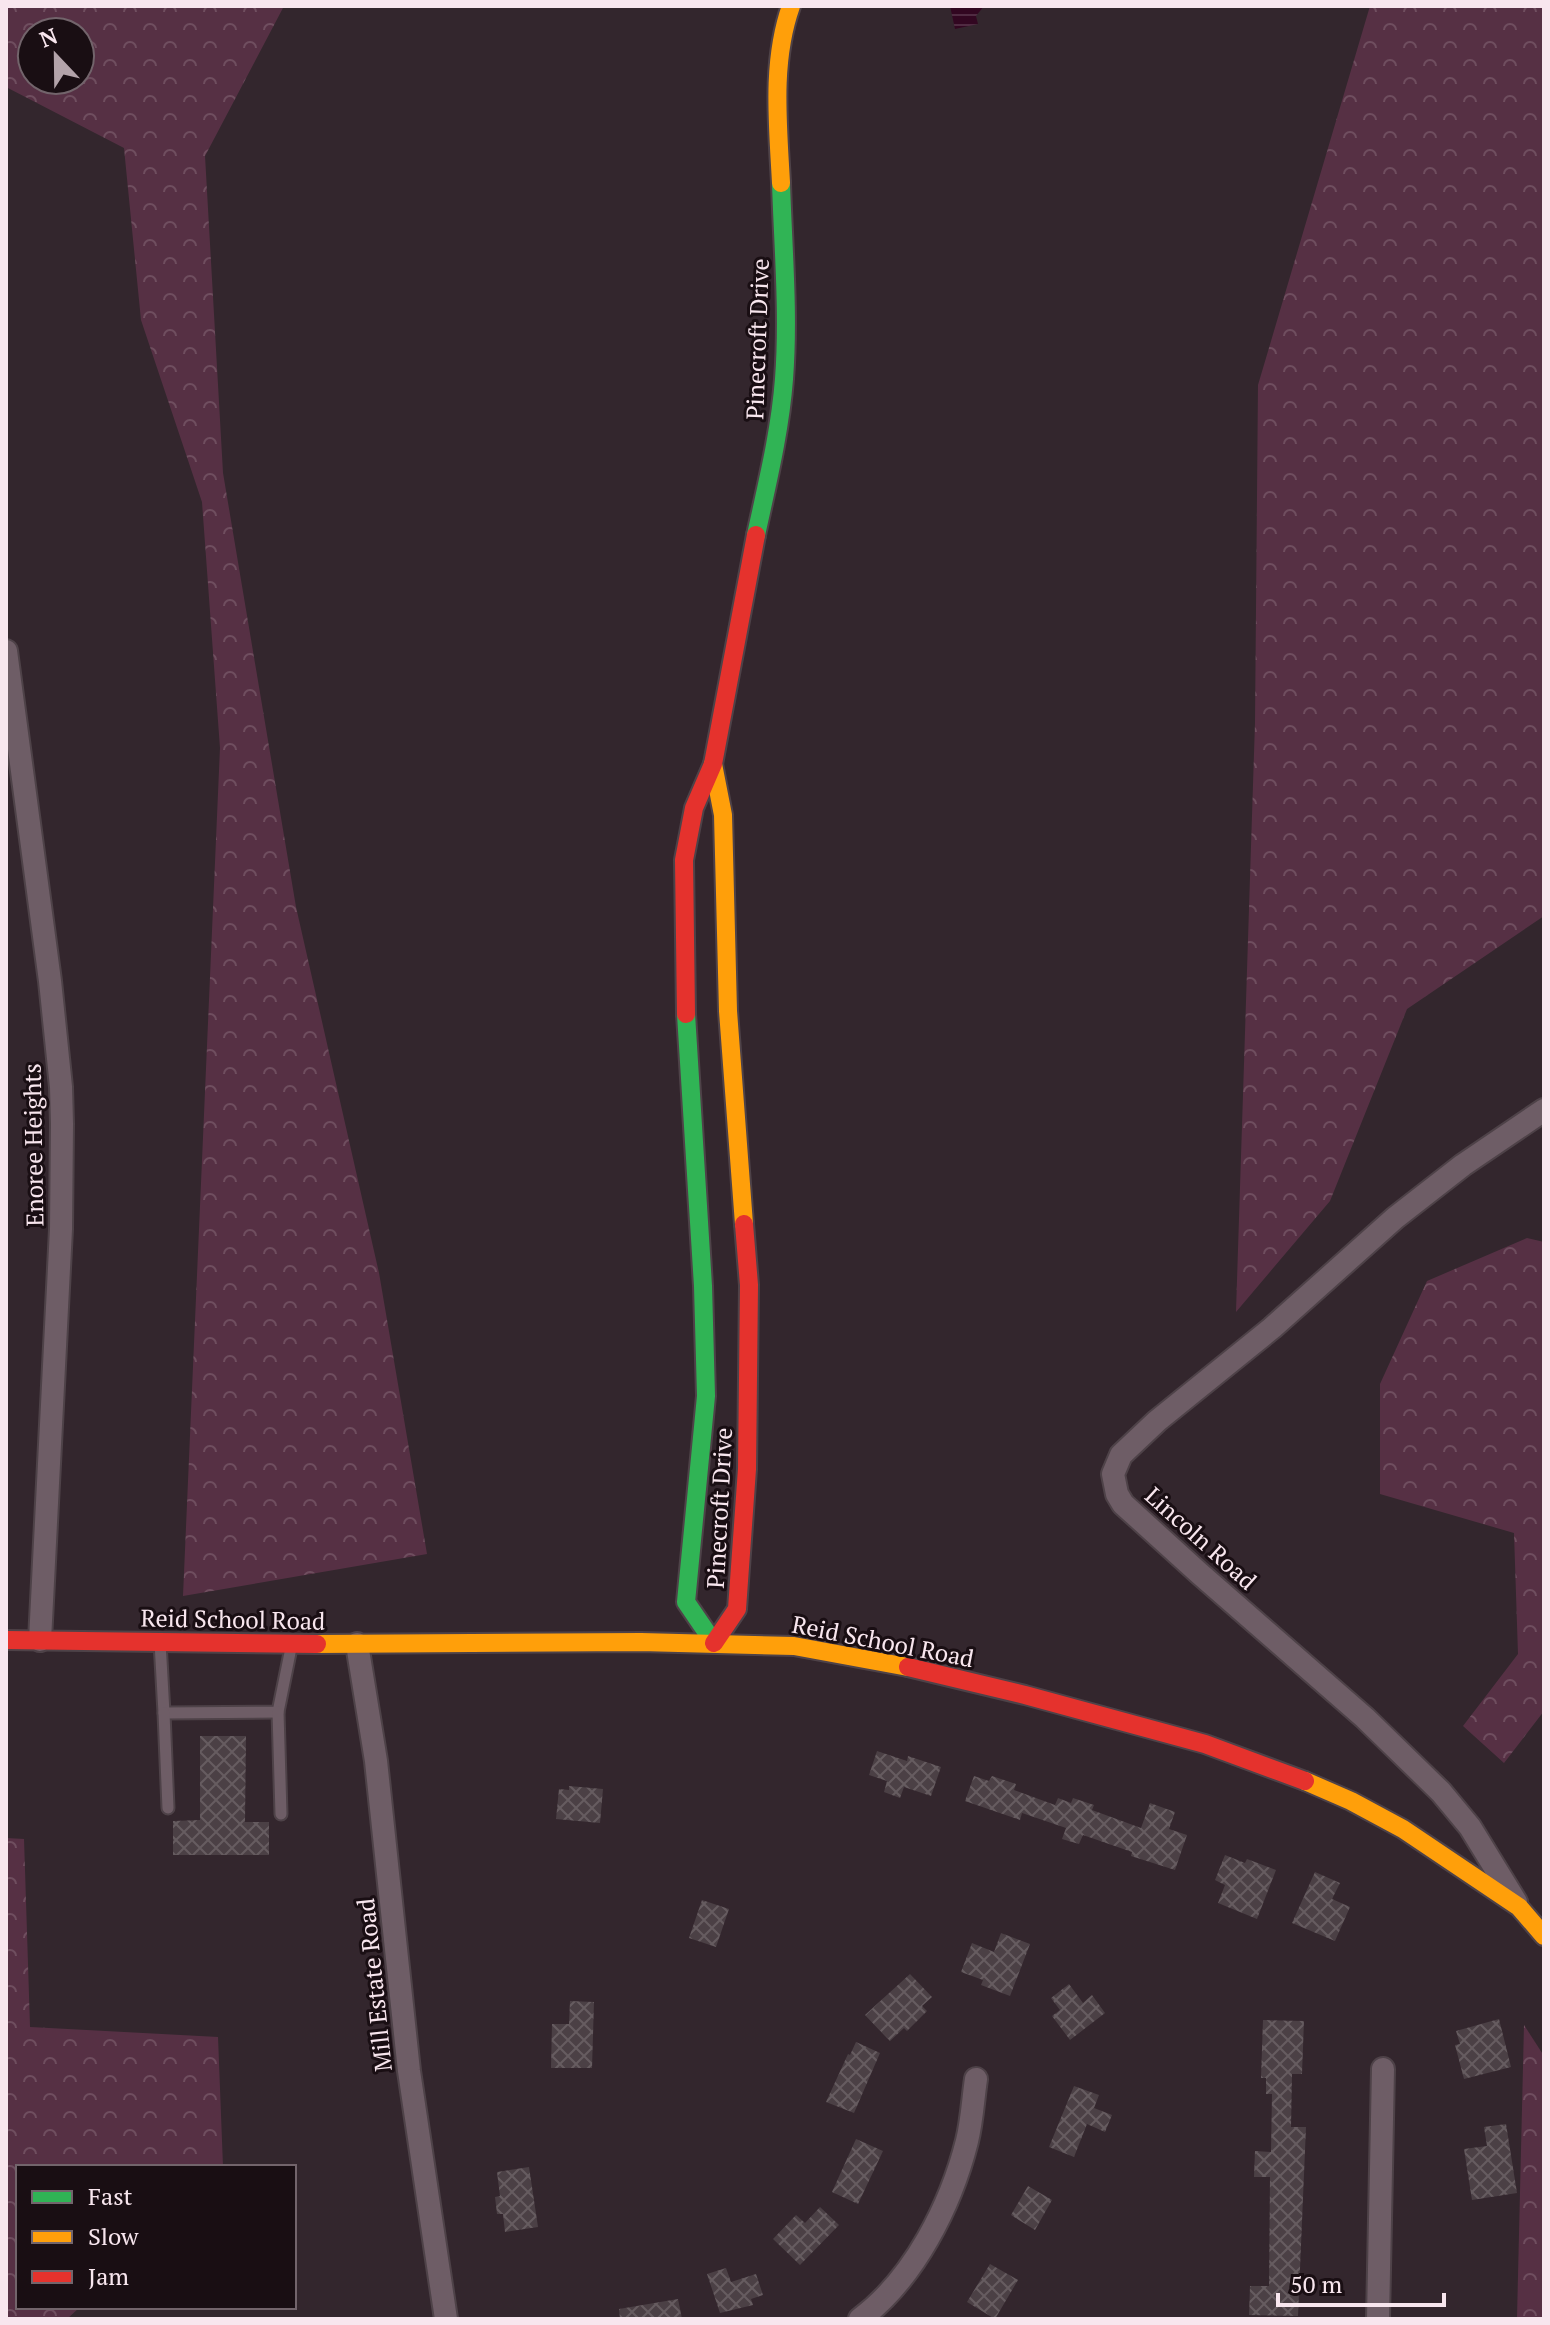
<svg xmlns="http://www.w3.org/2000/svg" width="1550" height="2325" font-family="'PT Serif',serif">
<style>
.forest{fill:url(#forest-crowns);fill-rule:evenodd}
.water{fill:url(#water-rules)}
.building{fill:url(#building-cross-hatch)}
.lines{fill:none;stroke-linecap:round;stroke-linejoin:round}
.lane-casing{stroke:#4e4248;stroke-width:15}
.street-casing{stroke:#4e4248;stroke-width:26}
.fast-casing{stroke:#4e4248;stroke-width:22}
.slow-casing{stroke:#4e4248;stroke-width:22}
.jam-casing{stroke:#4e4248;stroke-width:22}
.lane{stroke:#6e5d66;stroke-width:11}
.street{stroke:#6e5d66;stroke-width:22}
.fast{stroke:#30b455;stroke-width:18}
.slow{stroke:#ff9f0a;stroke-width:18}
.jam{stroke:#e5322d;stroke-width:18}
.labels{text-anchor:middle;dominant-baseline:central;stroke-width:6;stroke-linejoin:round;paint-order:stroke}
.street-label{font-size:24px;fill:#f8e6ee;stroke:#190e13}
</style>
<defs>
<pattern id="forest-crowns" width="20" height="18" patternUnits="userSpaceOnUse" patternTransform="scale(2)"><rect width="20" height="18" fill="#563044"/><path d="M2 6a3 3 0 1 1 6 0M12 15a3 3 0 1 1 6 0" fill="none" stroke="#6f4e5f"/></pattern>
<pattern id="water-rules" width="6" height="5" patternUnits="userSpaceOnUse" patternTransform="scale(2)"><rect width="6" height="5" fill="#320721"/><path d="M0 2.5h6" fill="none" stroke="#502b42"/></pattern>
<pattern id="building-cross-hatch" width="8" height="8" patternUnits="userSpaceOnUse" patternTransform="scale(2)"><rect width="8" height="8" fill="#4b4045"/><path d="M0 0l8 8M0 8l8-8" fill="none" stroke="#665c60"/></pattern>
</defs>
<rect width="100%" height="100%" fill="#33262d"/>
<g class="forest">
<path d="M6,6H284L205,156L223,473L296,907L379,1273L427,1554L183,1596L220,748L202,502L141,320L124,148L6,87ZM32,32H80V80H32Z"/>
<polygon points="1370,6 1544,6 1544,916 1407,1009 1330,1201 1236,1312 1255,723 1258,385"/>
<polygon points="1527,1238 1544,1242 1544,1711 1504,1763 1463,1726 1518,1654 1514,1533 1380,1494 1380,1384 1427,1281"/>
<polygon points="6,1838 24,1839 30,2027 218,2037 223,2167 18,2167 18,2307 80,2307 67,2319 6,2319"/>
<polygon points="1524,2025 1544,2056 1544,2319 1517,2319"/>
</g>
<polygon class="water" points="950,6 984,6 976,16 978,24 955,29"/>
<g class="building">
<polygon points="200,1736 246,1736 245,1822 269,1822 269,1855 173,1855 173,1821 200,1820"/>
<polygon points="877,1751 907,1761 908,1756 941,1767 931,1796 904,1787 900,1798 884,1792 887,1781 869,1775"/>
<polygon points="974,1776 989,1781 992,1776 1016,1784 1014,1790 1055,1805 1058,1798 1071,1803 1073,1798 1094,1805 1092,1810 1141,1828 1150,1803 1175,1812 1169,1829 1187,1835 1175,1870 1131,1856 1132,1852 1083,1835 1079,1844 1062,1839 1066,1828 1022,1813 1020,1820 965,1801"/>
<polygon points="569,1786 603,1789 600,1823 556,1819 559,1789 569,1790"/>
<polygon points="1225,1855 1245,1863 1247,1859 1276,1870 1257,1919 1218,1903 1225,1885 1215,1880"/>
<polygon points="1315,1872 1340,1883 1332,1899 1350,1907 1335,1941 1292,1923"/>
<polygon points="702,1900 729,1909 716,1947 689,1938"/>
<polygon points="1001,1933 1030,1944 1010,1996 981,1985 983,1980 961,1972 972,1943 994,1952"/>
<polygon points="910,1974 932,1997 922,2006 927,2011 907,2031 904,2028 890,2041 865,2015"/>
<polygon points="1069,1984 1083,2003 1092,1995 1105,2013 1070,2040 1052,2016 1060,2010 1051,1998"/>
<polygon points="570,2001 594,2002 592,2068 551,2068 552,2024 569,2024"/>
<polygon points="1499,2019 1511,2067 1464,2079 1455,2045 1460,2044 1456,2031"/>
<polygon points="1263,2020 1304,2021 1302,2074 1292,2074 1291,2127 1306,2127 1298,2316 1249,2315 1250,2286 1269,2286 1270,2177 1254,2177 1255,2151 1271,2152 1272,2094 1266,2094 1266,2078 1261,2078"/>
<polygon points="856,2042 880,2053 854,2113 826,2102 848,2054 850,2055"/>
<polygon points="1074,2086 1099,2095 1094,2108 1112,2115 1105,2132 1087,2124 1074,2157 1049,2147"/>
<polygon points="1506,2124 1517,2193 1472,2200 1464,2149 1487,2146 1484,2127"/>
<polygon points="856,2139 883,2151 858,2204 832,2192"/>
<polygon points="529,2167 538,2227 505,2232 503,2214 497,2214 495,2197 500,2196 497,2172"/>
<polygon points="1028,2186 1052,2200 1035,2230 1011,2215"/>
<polygon points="820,2207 839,2225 800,2265 773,2239 796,2215 805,2223"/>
<polygon points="990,2264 1018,2280 995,2319 967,2302"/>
<polygon points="726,2268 731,2282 756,2274 763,2295 751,2299 753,2305 720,2313 707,2274"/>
<polygon points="678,2299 682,2319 620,2319 619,2309"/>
</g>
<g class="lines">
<defs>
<g id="lane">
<polyline points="160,1642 164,1713 278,1712 292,1643"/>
<polyline points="278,1712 281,1814"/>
<polyline points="164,1713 168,1808"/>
</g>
<g id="street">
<polyline points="6,651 50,981 61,1087 62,1124 61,1229 40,1640"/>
<polyline points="357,1644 376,1761 409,2071 446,2319"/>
<polyline points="1516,1902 1470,1827 1441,1792 1365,1718 1199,1573 1123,1504 1117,1494 1113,1474 1121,1455 1157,1421 1272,1328 1395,1218 1463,1165 1544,1110"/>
<path d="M860,2319C914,2279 951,2205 967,2141C972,2121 973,2099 976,2079"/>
<polyline points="1378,2319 1383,2069"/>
</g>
<g id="fast">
<path d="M756,535C767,484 780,432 784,379C789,314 783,248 781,183"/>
<polyline points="686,1014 703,1286 706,1396 686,1602 714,1643"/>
</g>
<g id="slow">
<path d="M781,183C778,125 771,62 791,6"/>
<polyline points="713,764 723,815 728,1011 744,1224"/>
<polyline points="317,1644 641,1642 794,1646 908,1667"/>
<polyline points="1305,1781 1351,1801 1403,1829 1519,1907 1544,1936"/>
</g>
<g id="jam">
<polyline points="686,1014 684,860 694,808 713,764 756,535"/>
<polyline points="6,1640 317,1644"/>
<polyline points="714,1643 737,1609 747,1469 749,1285 744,1224"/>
<polyline points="908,1667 1025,1695 1205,1744 1305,1781"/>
</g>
</defs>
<use href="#lane" class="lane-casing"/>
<use href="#street" class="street-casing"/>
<use href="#fast" class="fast-casing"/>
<use href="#slow" class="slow-casing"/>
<use href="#jam" class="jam-casing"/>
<use href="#lane" class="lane"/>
<use href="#street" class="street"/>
<use href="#fast" class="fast"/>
<use href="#slow" class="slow"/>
<use href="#jam" class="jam"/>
</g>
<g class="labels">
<g class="street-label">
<text transform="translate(757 339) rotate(-88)">Pinecroft Drive</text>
<text transform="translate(33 1145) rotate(-91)">Enoree Heights</text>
<text transform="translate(719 1508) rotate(-87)">Pinecroft Drive</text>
<text transform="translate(1201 1538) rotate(42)">Lincoln Road</text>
<text transform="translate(233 1619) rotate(1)">Reid School Road</text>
<text transform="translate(883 1641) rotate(11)">Reid School Road</text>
<text transform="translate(374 1985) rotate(-96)">Mill Estate Road</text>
</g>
</g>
<rect width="1550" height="2325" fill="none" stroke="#f8e6ee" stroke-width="16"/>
<rect x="16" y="2165" width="280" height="144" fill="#190e13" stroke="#72646b" stroke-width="2"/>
<rect x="32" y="2191" width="40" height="12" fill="#30b455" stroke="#72646b" stroke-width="2"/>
<text x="88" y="2205" font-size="24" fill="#f8e6ee">Fast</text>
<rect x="32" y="2231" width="40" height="12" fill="#ff9f0a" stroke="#72646b" stroke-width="2"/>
<text x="88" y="2245" font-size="24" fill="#f8e6ee">Slow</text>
<rect x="32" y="2271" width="40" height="12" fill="#e5322d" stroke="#72646b" stroke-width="2"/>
<text x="88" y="2285" font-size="24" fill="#f8e6ee">Jam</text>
<g transform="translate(56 56) rotate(338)"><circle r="38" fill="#190e13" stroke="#72646b" stroke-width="2"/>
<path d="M0-6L14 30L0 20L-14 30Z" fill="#b3a3aa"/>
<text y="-12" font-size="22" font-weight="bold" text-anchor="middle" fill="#f8e6ee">N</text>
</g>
<path d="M1278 2293v12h166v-12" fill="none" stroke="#f8e6ee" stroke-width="4"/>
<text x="1290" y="2293" font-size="24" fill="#f8e6ee" stroke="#190e13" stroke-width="6" paint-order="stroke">50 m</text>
</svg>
